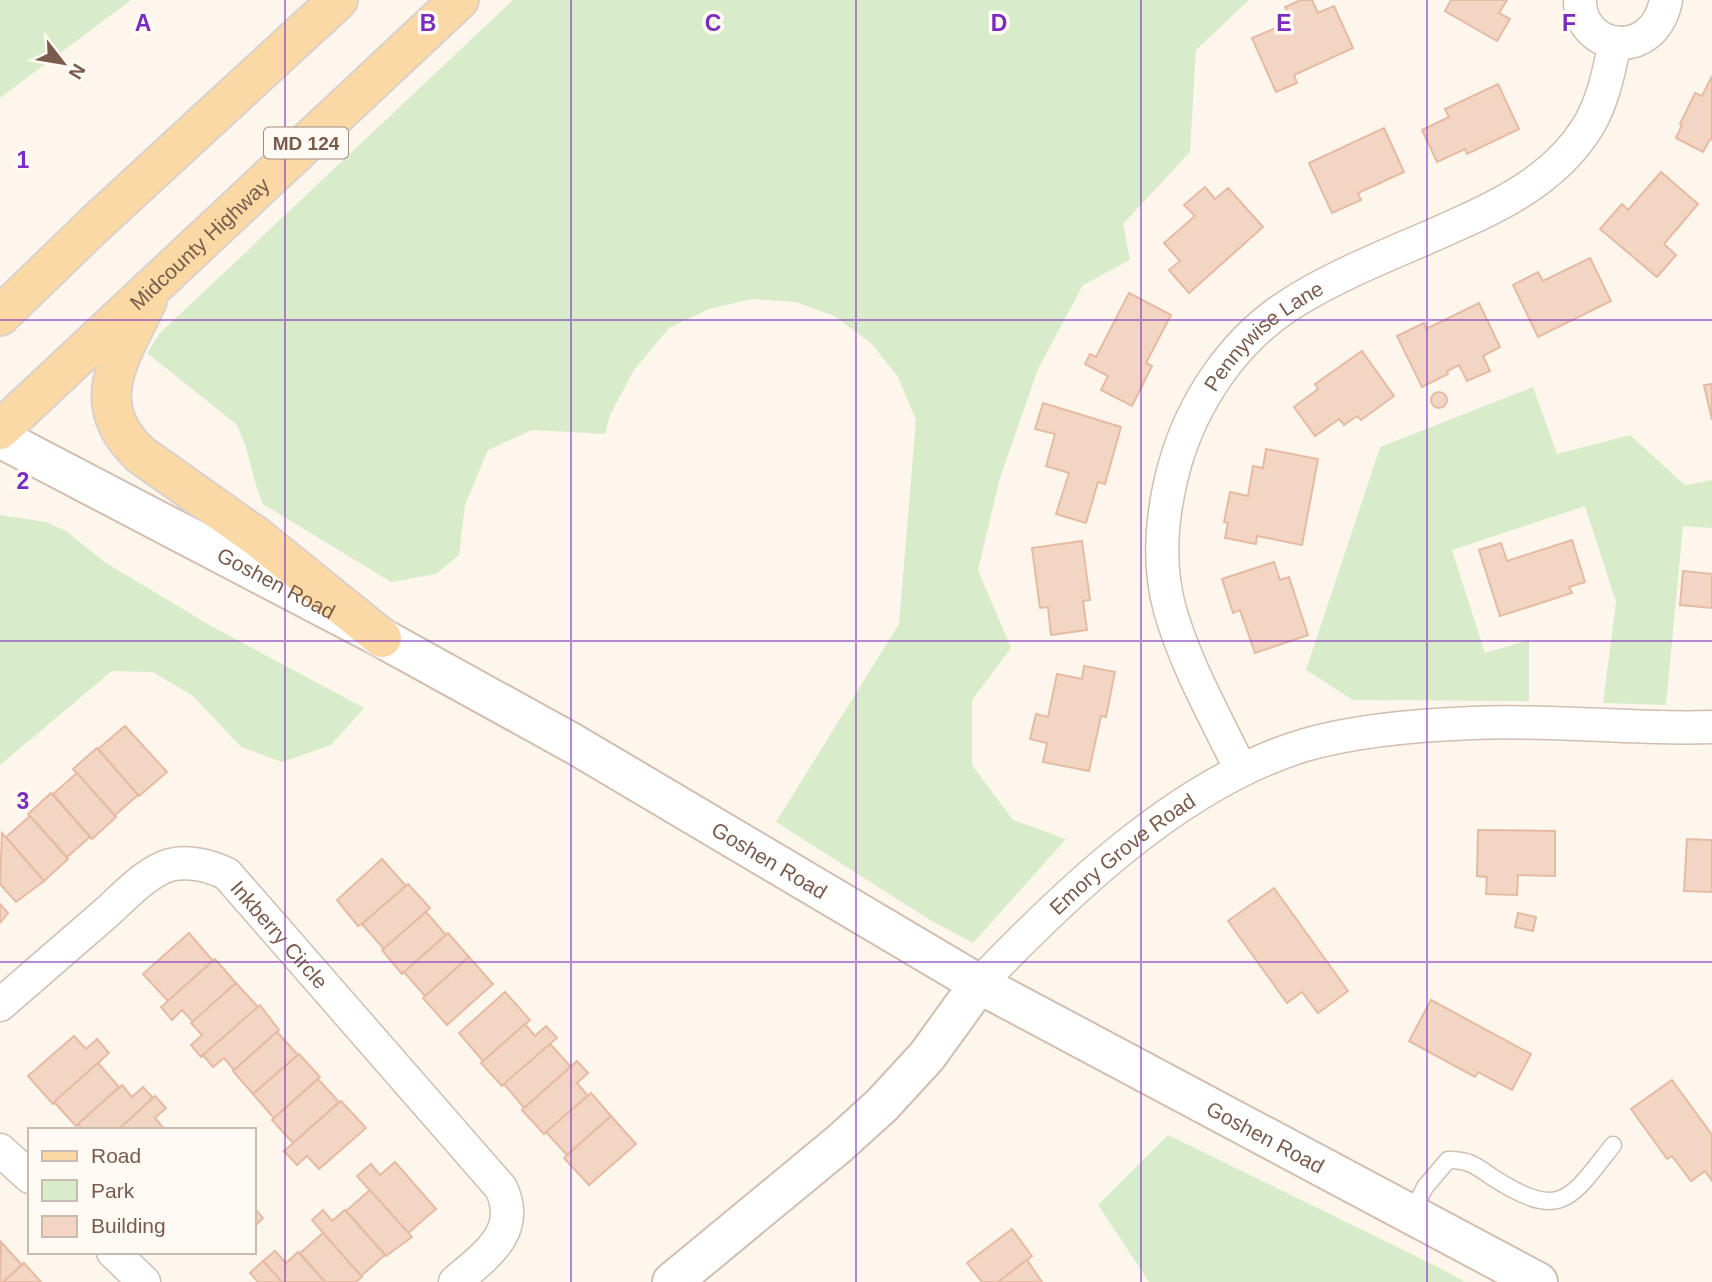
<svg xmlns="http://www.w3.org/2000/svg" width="1712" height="1282" font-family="Arial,sans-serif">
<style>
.green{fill:#d8ecc9}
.building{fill:#f3d5c3;stroke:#e6bba3;stroke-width:2}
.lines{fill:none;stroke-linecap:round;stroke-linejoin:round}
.service-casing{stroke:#d1beb0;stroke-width:19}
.minor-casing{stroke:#d1beb0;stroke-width:35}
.tertiary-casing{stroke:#d1beb0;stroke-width:42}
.primary-casing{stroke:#dad1cd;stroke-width:42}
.service{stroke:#fff;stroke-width:16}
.minor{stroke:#fff;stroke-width:32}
.tertiary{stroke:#fff;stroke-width:38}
.primary{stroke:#fbd9a5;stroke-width:38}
.grid{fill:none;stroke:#7b2cbf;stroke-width:2;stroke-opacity:0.55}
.labels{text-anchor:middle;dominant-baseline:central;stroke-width:7;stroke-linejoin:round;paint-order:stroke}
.shield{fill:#fffaf3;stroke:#a28b7f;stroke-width:2}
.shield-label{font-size:19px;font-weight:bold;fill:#7a5c4d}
.street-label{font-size:21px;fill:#7a5c4d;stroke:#fffaf3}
.grid-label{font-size:23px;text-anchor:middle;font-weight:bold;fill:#7b2cbf;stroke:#fffaf3;stroke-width:7;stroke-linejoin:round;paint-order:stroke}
</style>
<rect width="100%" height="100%" fill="#fdf6ec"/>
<g class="green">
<polygon points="0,0 131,0 0,98"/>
<path d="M513,0H1249L1196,50L1190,152L1123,224L1130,260L1083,285L1038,369L1000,478L978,570L1011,648L972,700V765L1013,820L1066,839L973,943L930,920L776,822L899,624L916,420L898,377L871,343L834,316L796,302L752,299L709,309L669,328L634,370L610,415L605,434L532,430L488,450L465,505L459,555L436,574L391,582L263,504C251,478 250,449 236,424L147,353L160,333Z"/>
<polygon points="1533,387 1557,454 1630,435 1685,485 1712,480 1712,528 1683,526 1666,705 1603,703 1616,602 1585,506 1452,550 1485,653 1529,640 1529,701 1353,700 1306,670 1380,447"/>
<polygon points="0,515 46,522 66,531 106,563 211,626 364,708 331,745 282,762 241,747 193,696 153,672 112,671 0,765"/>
<polygon points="1168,1135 1438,1267 1465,1282 1149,1282 1098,1205"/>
</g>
<g class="building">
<polygon points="1301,0 1312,0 1318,13 1334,6 1353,48 1294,75 1297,83 1276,92 1252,38 1292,21 1285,7"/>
<polygon points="1451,0 1507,0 1499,13 1510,19 1497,41 1445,11"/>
<polygon points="1712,76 1712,140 1710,139 1703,152 1676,138 1682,125 1680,124 1695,93 1702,96"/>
<polygon points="1498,84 1519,129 1467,154 1465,149 1437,162 1422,130 1449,117 1445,109"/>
<polygon points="1384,128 1404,172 1358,193 1361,200 1332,213 1309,163"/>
<polygon points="1661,172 1698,204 1664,244 1676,255 1657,277 1600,229 1622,204 1628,210"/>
<polygon points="1205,187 1215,199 1228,188 1263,227 1189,293 1169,270 1180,261 1164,243 1195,216 1184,205"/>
<polygon points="1590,258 1611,301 1538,337 1513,285 1538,272 1543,281"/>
<polygon points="1129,293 1171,315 1146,363 1152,366 1132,406 1101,390 1108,376 1085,364 1090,354 1096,357"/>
<polygon points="1479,303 1500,347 1483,356 1490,371 1467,381 1459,365 1447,371 1448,374 1422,387 1397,336 1424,323 1426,329"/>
<polygon points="1362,351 1394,396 1361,420 1357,416 1344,425 1339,419 1315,436 1294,407 1318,389 1315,384"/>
<polygon points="1712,384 1712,420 1704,385"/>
<circle cx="1439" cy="400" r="8"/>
<polygon points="1043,403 1121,427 1105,484 1098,482 1086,523 1056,514 1069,473 1046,466 1055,434 1035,429"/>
<polygon points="1266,449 1318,459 1302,545 1257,536 1256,544 1225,538 1228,523 1224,522 1230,492 1248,496 1253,466 1263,468"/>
<polygon points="1572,540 1585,582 1569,587 1572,593 1500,616 1479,550 1501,543 1507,561"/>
<polygon points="1082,541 1090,600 1083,601 1087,630 1051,635 1048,607 1040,608 1032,548"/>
<polygon points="1274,562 1280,580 1289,577 1308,635 1255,653 1240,610 1233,613 1222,579"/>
<polygon points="1683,571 1712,574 1712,608 1680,605"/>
<polygon points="1084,666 1115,672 1106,717 1101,716 1089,771 1043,762 1047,743 1030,739 1036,714 1048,717 1057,674 1082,679"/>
<polygon points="125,726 167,772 139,796 98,749"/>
<polygon points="97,748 138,795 114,816 73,769"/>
<polygon points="77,773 116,817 92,839 53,794"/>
<polygon points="51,793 90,837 67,857 28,814"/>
<polygon points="30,816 68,859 44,881 6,837"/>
<polygon points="1478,830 1555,831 1555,876 1518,875 1517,895 1486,894 1487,877 1477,876"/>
<polygon points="2,833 44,881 16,902 0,884"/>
<polygon points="1687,839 1712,840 1712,892 1684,891"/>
<polygon points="382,859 406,886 362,924 358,926 337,900"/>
<polygon points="408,884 430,908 384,949 362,924"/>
<polygon points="1274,888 1348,991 1318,1013 1302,992 1287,1003 1228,921"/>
<polygon points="0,904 8,913 0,923"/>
<polygon points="426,912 446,935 402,974 382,950"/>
<polygon points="1518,913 1536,917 1533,931 1515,927"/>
<polygon points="189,933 213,961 168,1001 143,974"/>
<polygon points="448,933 469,957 425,996 404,972"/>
<polygon points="469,957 493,984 447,1025 423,998"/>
<polygon points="215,959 236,983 193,1022 182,1010 172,1020 161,1007"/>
<polygon points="236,983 258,1007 201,1057 191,1045 202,1035 191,1023"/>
<polygon points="505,992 530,1020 483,1061 459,1033"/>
<polygon points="1431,1000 1531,1054 1512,1090 1478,1072 1475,1077 1409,1041"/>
<polygon points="260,1005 279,1030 234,1070 224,1058 213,1067 203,1055"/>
<polygon points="525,1024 535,1036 546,1026 557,1038 502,1086 481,1063"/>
<polygon points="277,1032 298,1055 253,1094 233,1071"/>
<polygon points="74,1036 86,1049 97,1039 109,1053 53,1104 28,1076"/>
<polygon points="550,1044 571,1067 524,1108 504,1084"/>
<polygon points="299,1054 320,1077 274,1118 253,1094"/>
<polygon points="577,1061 588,1073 577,1083 588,1096 544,1134 522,1110"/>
<polygon points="98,1063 119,1087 76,1126 54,1102"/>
<polygon points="318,1079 339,1102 293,1143 272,1120"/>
<polygon points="1672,1080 1712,1135 1712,1181 1705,1171 1691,1181 1672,1156 1667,1159 1631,1109"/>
<polygon points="122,1085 132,1097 143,1087 153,1098 118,1130 83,1130 78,1124"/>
<polygon points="591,1093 611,1116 567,1155 546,1132"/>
<polygon points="155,1096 166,1108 155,1118 165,1130 118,1130"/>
<polygon points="341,1101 366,1128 319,1169 307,1156 297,1165 284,1151"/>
<polygon points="611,1116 636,1144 589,1185 564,1158"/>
<polygon points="395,1162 436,1209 408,1233 357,1176 371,1164 380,1175"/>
<polygon points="370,1190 412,1237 386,1256 346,1211"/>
<polygon points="254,1208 263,1218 254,1227"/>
<polygon points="323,1210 332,1221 345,1210 385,1255 361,1276 312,1220"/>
<polygon points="1012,1229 1032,1256 998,1282 982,1282 967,1263"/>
<polygon points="323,1233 362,1277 356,1282 325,1282 300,1253"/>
<polygon points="1,1242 22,1265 3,1282 0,1282"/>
<polygon points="275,1251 286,1263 298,1252 325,1282 282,1282 263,1261"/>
<polygon points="1027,1260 1042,1282 998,1282"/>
<polygon points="263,1261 282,1282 258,1282 250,1273"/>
<polygon points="24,1263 41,1282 3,1282 22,1265"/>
</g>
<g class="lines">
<defs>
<path id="service" d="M1412,1213L1425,1187L1448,1160C1469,1160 1475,1165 1492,1177C1561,1221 1569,1201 1613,1145"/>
<g id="minor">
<path d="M1580,0C1579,51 1654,63 1666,0"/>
<path id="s1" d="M1241,770C1216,718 1186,666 1170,610C1157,563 1162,511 1175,464C1193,402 1232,343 1286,307C1337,273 1402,250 1458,224C1510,201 1560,174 1590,123C1604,98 1609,70 1615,43"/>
<path id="s2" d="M979,984C1067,892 1181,782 1305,745C1357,730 1420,725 1473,723C1553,719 1633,730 1712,727"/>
<path id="s3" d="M0,1005C35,975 70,944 106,913C124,897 146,872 170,865C188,860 211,866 227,874L501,1188C522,1232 485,1256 455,1282"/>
<polyline points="0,1150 30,1177"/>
<polyline points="113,1252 144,1282"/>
</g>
<g id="tertiary">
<path id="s4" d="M0,438L382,638L574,744L979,984L1538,1282"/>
<polyline points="672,1282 839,1144 882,1105 927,1056 979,984"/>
</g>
<g id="primary">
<path d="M147,301C121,357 85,403 141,455L257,537L382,638"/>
<polyline points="0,316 95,224 338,0"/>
<path id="s5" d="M0,430L459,0"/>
</g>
</defs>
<use href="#service" class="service-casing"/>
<use href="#minor" class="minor-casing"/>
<use href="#tertiary" class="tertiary-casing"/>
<use href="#primary" class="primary-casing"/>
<use href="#service" class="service"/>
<use href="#minor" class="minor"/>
<use href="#tertiary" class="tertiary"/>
<use href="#primary" class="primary"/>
</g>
<path class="grid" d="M285,0V1282M571,0V1282M856,0V1282M1141,0V1282M1427,0V1282M0,320H1712M0,641H1712M0,962H1712"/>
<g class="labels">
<rect class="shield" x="264" y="127.5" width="84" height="31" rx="5"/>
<g class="shield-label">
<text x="306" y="143">MD 124</text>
</g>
<g class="street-label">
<text stroke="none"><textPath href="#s5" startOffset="273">Midcounty Highway</textPath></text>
<text stroke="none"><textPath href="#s1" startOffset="483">Pennywise Lane</textPath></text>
<text stroke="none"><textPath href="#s4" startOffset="312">Goshen Road</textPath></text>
<text stroke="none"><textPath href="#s2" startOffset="194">Emory Grove Road</textPath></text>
<text stroke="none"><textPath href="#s4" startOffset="878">Goshen Road</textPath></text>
<text stroke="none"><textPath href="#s3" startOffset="360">Inkberry Circle</textPath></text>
<text stroke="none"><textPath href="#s4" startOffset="1446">Goshen Road</textPath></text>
</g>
</g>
<g class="grid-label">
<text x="143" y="31">A</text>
<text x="428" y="31">B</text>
<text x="713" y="31">C</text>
<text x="999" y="31">D</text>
<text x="1284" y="31">E</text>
<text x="1569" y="31">F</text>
<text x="23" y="168">1</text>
<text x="23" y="489">2</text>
<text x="23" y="809">3</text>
</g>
<rect x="28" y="1128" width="228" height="126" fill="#fffaf3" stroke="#cabbb1" stroke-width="2"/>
<rect x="42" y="1151" width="35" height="10" fill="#fbd9a5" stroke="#cabbb1" stroke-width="2"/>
<text x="91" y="1163" font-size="21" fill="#7a5c4d">Road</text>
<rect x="42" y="1180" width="35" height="21" fill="#d8ecc9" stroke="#cabbb1" stroke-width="2"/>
<text x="91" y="1198" font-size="21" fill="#7a5c4d">Park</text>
<rect x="42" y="1216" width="35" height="21" fill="#f3d5c3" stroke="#cabbb1" stroke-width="2"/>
<text x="91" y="1233" font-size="21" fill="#7a5c4d">Building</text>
<g transform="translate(63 63) rotate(121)" stroke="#fffaf3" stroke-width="5" paint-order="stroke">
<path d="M0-5L12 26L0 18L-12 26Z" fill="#7a5c4d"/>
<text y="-10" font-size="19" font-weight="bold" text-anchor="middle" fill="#7a5c4d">N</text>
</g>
</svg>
